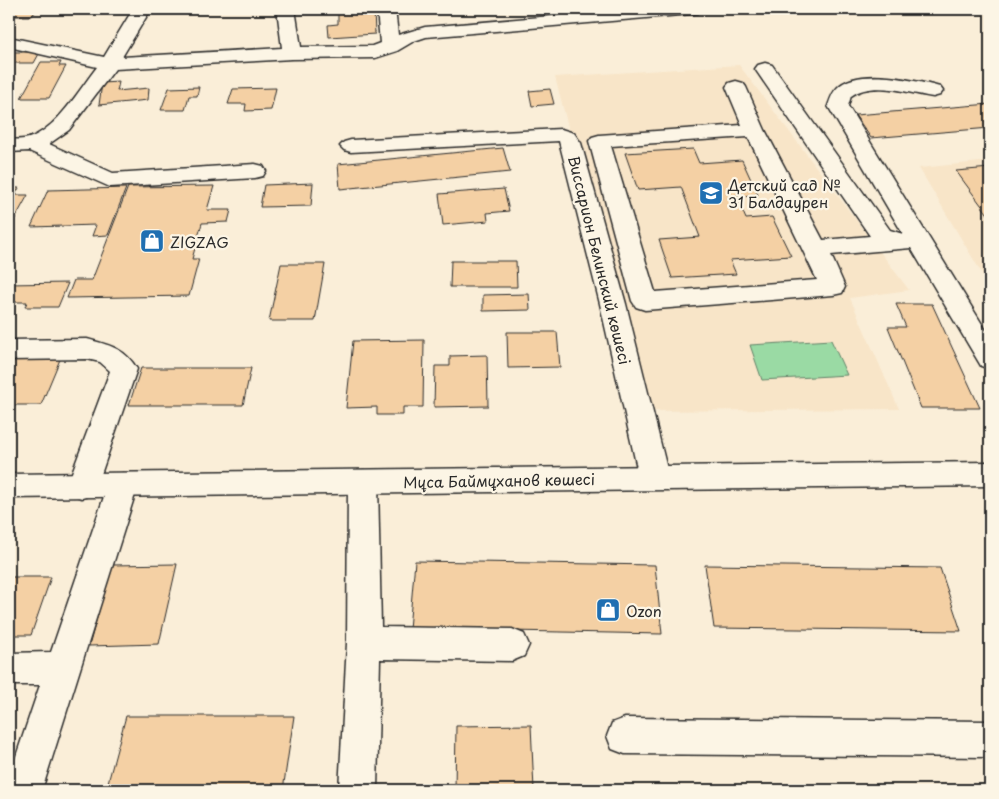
<svg xmlns="http://www.w3.org/2000/svg" width="999" height="799" font-family="'Playpen Sans',sans-serif">
<style>
.built{fill:#f8e5c8}
.green{fill:#9adaa4;stroke:#628268}
.building{fill:#f4d0a4;stroke:#2b2b2b}
.lines{fill:none;stroke-linecap:round;stroke-linejoin:round}
.minor-casing{stroke:#2b2b2b;stroke-width:3}
.major-casing{stroke:#2b2b2b;stroke-width:3}
.minor{fill:#fcf5e5;fill-rule:evenodd}
.major{fill:#fcf5e5;fill-rule:evenodd}
.labels{text-anchor:middle;dominant-baseline:central;stroke-width:4.5;stroke-linejoin:round;paint-order:stroke}
.poi-label{font-size:15px;fill:#2b2b2b;stroke:#fcf5e5;text-anchor:start}
.street-label{font-size:15px;fill:#2b2b2b;stroke:#fcf5e5}
</style>
<rect width="100%" height="100%" fill="#faeed8"/>
<filter id="ink" filterUnits="userSpaceOnUse"><feTurbulence type="fractalNoise" baseFrequency=".02" numOctaves="2"/><feDisplacementMap in="SourceGraphic" scale="10" xChannelSelector="R" yChannelSelector="G"/><feConvolveMatrix kernelMatrix="1 2 1 2 8 2 1 2 1" color-interpolation-filters="sRGB"/></filter>
<g filter="url(#ink)">
<g class="built">
<polygon points="739,65 909,290 850,298 899,409 643,411 555,77"/>
<polygon points="990,161 990,287 919,168"/>
</g>
<polygon class="green" points="831,340 847,375 762,380 750,345"/>
<g class="building">
<polygon points="9,9 37,9 32,16 9,16"/>
<polygon points="338,9 374,9 375,34 329,37 328,25 338,24"/>
<polygon points="9,52 40,52 34,63 9,63"/>
<polygon points="41,62 61,62 59,66 66,66 49,98 21,98"/>
<polygon points="119,82 117,91 149,88 148,100 99,105 102,83"/>
<polygon points="199,87 197,96 189,96 185,110 161,110 169,88"/>
<polygon points="276,88 271,110 245,111 246,104 228,104 233,89"/>
<polygon points="550,89 554,104 532,106 529,91"/>
<polygon points="990,104 990,128 871,138 855,115"/>
<polygon points="503,148 510,172 340,189 338,164"/>
<polygon points="693,149 699,163 742,160 758,195 736,196 746,219 772,217 791,256 730,260 736,274 672,278 659,240 700,237 681,187 638,190 625,153"/>
<polygon points="990,168 990,217 956,171"/>
<polygon points="313,183 311,206 260,207 264,185"/>
<polygon points="214,186 207,210 231,210 228,222 202,223 192,259 199,259 189,296 67,298 74,280 92,280 128,187"/>
<polygon points="9,188 19,188 15,195 28,195 12,224 9,224"/>
<polygon points="126,188 108,235 92,236 96,225 31,227 48,190"/>
<polygon points="504,189 509,211 487,213 488,221 443,225 439,194"/>
<polygon points="451,261 516,261 517,287 450,287"/>
<polygon points="281,264 325,264 315,321 269,321"/>
<polygon points="68,283 58,307 25,307 27,302 9,302 9,284"/>
<polygon points="529,294 530,310 483,311 483,295"/>
<polygon points="896,304 932,304 980,408 921,408 888,327 906,327"/>
<polygon points="507,332 557,332 560,367 508,368"/>
<polygon points="424,340 423,407 403,407 403,415 377,415 377,407 346,408 353,341"/>
<polygon points="487,355 488,406 434,407 435,366 450,366 450,356"/>
<polygon points="9,357 61,357 41,405 9,405"/>
<polygon points="141,368 251,368 243,405 129,405"/>
<polygon points="415,561 655,565 662,634 409,629"/>
<polygon points="177,564 159,644 89,646 112,565"/>
<polygon points="705,565 940,568 961,631 714,628"/>
<polygon points="9,577 51,577 31,635 9,635"/>
<polygon points="126,716 294,716 283,790 106,790"/>
<polygon points="531,725 534,790 455,790 456,726"/>
</g>
<g class="lines">
<defs>
<g id="minor">
<path d="M133,9H151L122,57L282,48L277,9H295L301,47L372,46L380,43L377,9H395L398,35L425,27L633,9H701L698,13L692,14L426,37L414,41L397,51L375,58L292,59L115,69L69,130L49,144L113,173L255,164L263,166L266,171L263,176L255,178L110,187L29,151L9,152V140C15,139 23,140 29,138C57,129 79,90 97,67L9,47V37L104,57Z"/>
<path d="M765,63L772,65L890,230L903,234L828,106C830,100 832,93 837,88C857,67 914,80 940,87L943,91L940,95L933,97C908,93 873,80 851,96L848,106L990,337V369L981,366L911,248L831,255L845,287L842,293L833,295L645,310L636,307L632,301L589,141L592,137L599,135L742,125L726,87L729,83L736,81L743,83L746,87L765,130L823,240L870,236L755,69L758,65ZM748,137L817,280L655,292L611,146Z"/>
<polygon points="561,129 574,133 581,143 626,304 669,477 664,486 654,489 644,486 639,477 600,304 559,141 351,152 344,150 340,146 344,142 351,140"/>
<path d="M87,339C109,345 125,348 137,369L97,486L92,495L82,498L72,495L67,486L110,371L100,362L87,359L9,360V340Z"/>
<polygon points="363,470 373,473 378,482 381,627 512,629 524,634 529,645 524,656 512,661 380,659 377,790 339,790 347,643 348,482 353,473"/>
<polygon points="123,473 133,476 138,485 42,790 9,790 9,777 40,685 9,685 9,653 51,652 108,485 113,476"/>
<polygon points="625,718 990,721 990,757 625,754 612,749 607,736 612,723"/>
</g>
<polygon id="major" points="990,462 990,486 9,498 9,474"/>
</defs>
<use href="#minor" class="minor-casing"/>
<use href="#major" class="major-casing"/>
<use href="#minor" class="minor"/>
<use href="#major" class="major"/>
</g>
</g>
<defs>
<symbol id="school-square" viewBox="-11 -11 22 22"><rect x="-9" y="-9" width="18" height="18" rx="4" fill="#1f6fb2" stroke="#fcf5e5"/><path d="M0-5L7-2L0 1L-7-2ZM-4 1L0 2.5L4 1V4Q0 6-4 4Z" fill="#fff"/></symbol>
<symbol id="shop-square" viewBox="-11 -11 22 22"><rect x="-9" y="-9" width="18" height="18" rx="4" fill="#1f6fb2" stroke="#fcf5e5"/><path d="M-5-2.5h2.3a2.7 3.5 0 0 1 5.4 0H5L5.5 6h-11ZM-1.5-2.5h3a1.5 2.3 0 0 0-3 0Z" fill="#fff"/></symbol>
</defs>
<g fill-rule="evenodd">
<use href="#school-square" x="697" y="179" width="28" height="28"/>
<use href="#shop-square" x="138" y="227" width="28" height="28"/>
<use href="#shop-square" x="594" y="596" width="28" height="28"/>
</g>
<g class="labels">
<g class="poi-label">
<text x="728" y="184">Детский сад №<tspan x="728" dy="17">31 Балдаурен</tspan></text>
<text x="170" y="241">ZIGZAG</text>
<text x="626" y="610">Ozon</text>
</g>
<g class="street-label">
<text transform="translate(600 260) rotate(76)">Виссарион Белинский көшесі</text>
<text transform="translate(499 480) rotate(-1)">Мұса Баймұханов көшесі</text>
</g>
</g>
<rect width="999" height="799" fill="none" stroke="#fcf5e5" stroke-width="30"/>
<rect x="15" y="15" width="969" height="769" fill="none" stroke="#2b2b2b" stroke-width="2" filter="url(#ink)"/>
</svg>
